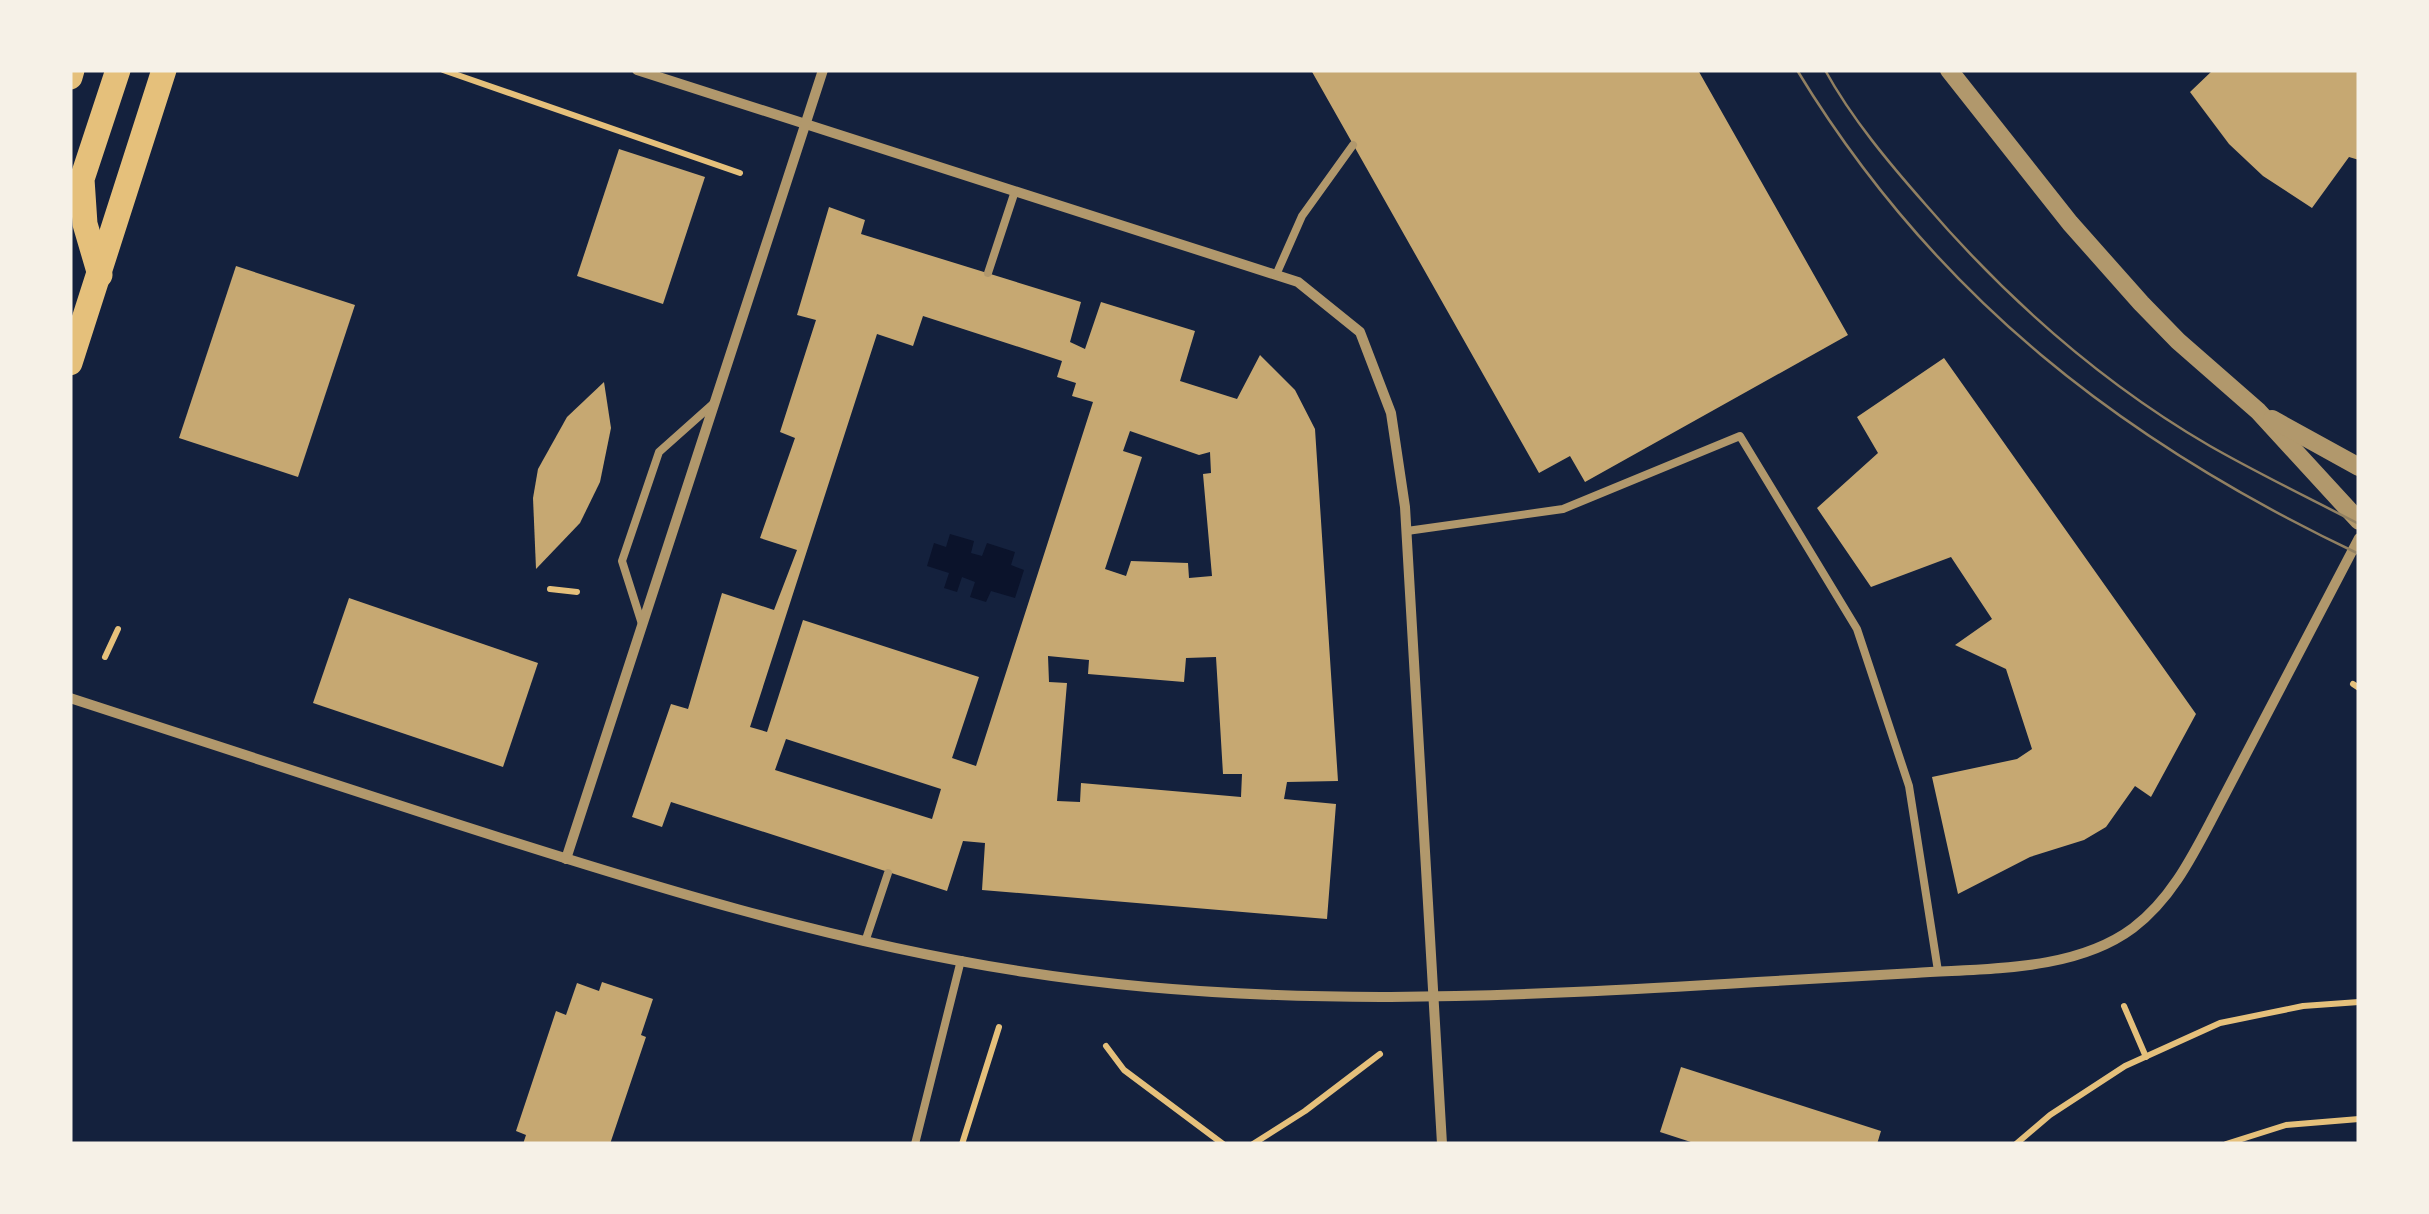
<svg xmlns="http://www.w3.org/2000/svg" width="2429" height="1214" font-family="Roboto,sans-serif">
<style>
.water{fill:#0b132b}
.building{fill:#c6a872;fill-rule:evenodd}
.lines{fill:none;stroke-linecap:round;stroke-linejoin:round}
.path{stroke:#e5c07b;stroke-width:6}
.service{stroke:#b1986c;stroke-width:8}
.minor{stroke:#b1986c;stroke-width:10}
.tertiary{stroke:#b1986c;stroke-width:18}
.primary{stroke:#e5c07b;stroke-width:25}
.tram{stroke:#918062;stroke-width:2.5}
</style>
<rect width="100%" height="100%" fill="#14213d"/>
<polygon class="water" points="950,534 974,541 971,553 982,556 987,543 1015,552 1011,565 1024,570 1015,598 991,591 986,602 970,597 975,582 962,577 957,592 944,588 949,573 927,566 934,543 946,547"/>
<g class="building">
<polygon points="1311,70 1698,70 1848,335 1585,482 1570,456 1539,473"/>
<polygon points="2213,70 2359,70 2359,160 2349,157 2312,208 2263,176 2229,144 2190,92"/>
<polygon points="619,149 705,177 663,304 577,276"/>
<path d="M829,207L865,220L861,234L1081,302L1070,342L1085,349L1101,302L1195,331L1180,381L1237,399L1260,355L1295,390L1315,429L1338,781L1287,782L1284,799L1336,804L1327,919L982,890L985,843L963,841L947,891L671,802L662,827L632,817L671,704L688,709L722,593L774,610L797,550L760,538L795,438L780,432L816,320L797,315ZM923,316L1062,361L1057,377L1076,383L1072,396L1093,402L976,766L952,758L979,677L803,620L767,732L750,727L877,334L913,346ZM1130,431L1199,455L1210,452L1211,473L1203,474L1212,576L1189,578L1188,563L1131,561L1126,576L1105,569L1142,457L1123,451ZM1048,656L1089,660L1088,674L1184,682L1186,658L1216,657L1223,774H1242L1241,797L1081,783L1080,802L1057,801L1067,683L1049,682ZM786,739L941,789L932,819L775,770Z"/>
<polygon points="236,266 355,305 298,477 179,438"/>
<polygon points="1944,358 2196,714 2151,797 2135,786 2106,827 2084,840 2030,857 1958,894 1932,777 2017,759 2032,749 2006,669 1955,645 1992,619 1951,557 1871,587 1817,508 1878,453 1857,417"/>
<polygon points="604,382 611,428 600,482 580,523 536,569 533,498 538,469 567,417"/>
<polygon points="349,598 538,663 503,767 313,703"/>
<polygon points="602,982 653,999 641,1035 646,1037 610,1144 523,1144 526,1135 516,1131 556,1011 566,1015 577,983 599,991"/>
<polygon points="1681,1067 1881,1131 1877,1144 1697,1144 1660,1132"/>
</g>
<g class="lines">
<g class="path">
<polyline points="443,70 740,173"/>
<polyline points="550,589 577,592"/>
<polyline points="105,657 118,629"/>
<polyline points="2353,684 2359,688"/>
<polyline points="2124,1006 2146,1057"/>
<polyline points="1106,1046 1124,1070 1223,1144"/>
<polyline points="962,1144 999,1027"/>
<polyline points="1253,1144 1305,1111 1380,1054"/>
<polyline points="2016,1144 2050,1115 2125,1066 2220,1023 2303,1006 2359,1002"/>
<polyline points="2226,1144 2286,1125 2359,1119"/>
</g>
<g class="service">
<polyline points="988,273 1015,191"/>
<polyline points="1276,275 1302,216 1353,145"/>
<polyline points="1407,531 1563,509 1740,436 1857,629 1909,786 1938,971"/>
<polyline points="642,624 622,561 659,452 714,403"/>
<polyline points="865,942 888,873"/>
<polyline points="915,1144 961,960"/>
</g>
<g class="minor">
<polyline points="637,70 1298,282 1360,332 1391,413 1405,507 1442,1144"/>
<path d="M70,698C199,740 328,782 457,824C644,884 830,942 1025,972C1268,1010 1513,997 1757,982C1810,979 1863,976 1915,973C1986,968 2074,972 2133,928C2170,900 2191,859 2212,819L2359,538"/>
<polyline points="566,859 823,70"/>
</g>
<g class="tertiary">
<polyline points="1949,70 2070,223 2141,303 2178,341 2258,411 2359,521"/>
<polyline points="2272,419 2359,467"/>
</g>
<g class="primary">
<polyline points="70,77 72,70"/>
<polyline points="100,275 85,224 82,179 118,70"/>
<polyline points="70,363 164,70"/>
</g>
<g class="tram">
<path d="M1797,70C1934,296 2123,442 2359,554"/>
<path d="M1825,70C1852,119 1889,163 1926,205C2008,300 2100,382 2210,446C2259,474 2309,498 2359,524"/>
</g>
</g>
<rect width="2429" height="1214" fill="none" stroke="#f6f1e7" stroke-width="145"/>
</svg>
